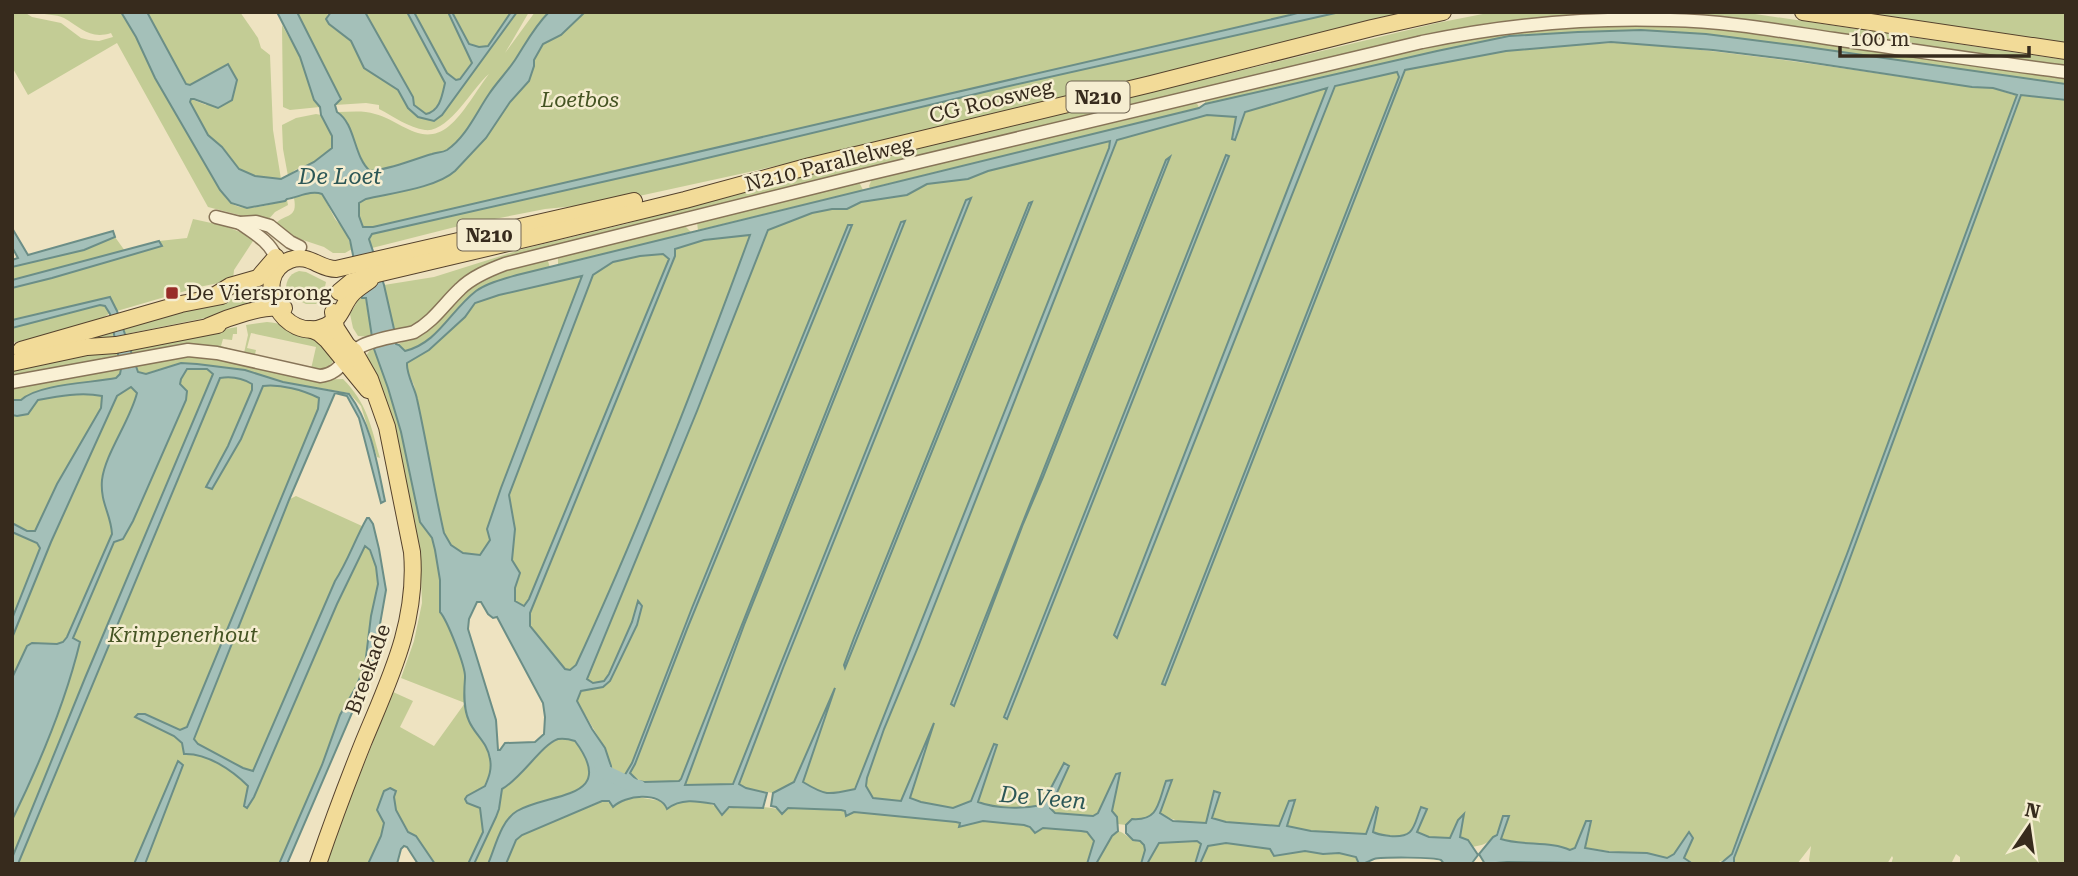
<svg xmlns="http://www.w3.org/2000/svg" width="2078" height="876" font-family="'Roboto Serif',serif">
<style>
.green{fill:#c3cc95}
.water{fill:#a4c0b9;stroke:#6b8e87;stroke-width:2;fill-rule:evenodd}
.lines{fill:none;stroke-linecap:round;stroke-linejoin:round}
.canal{stroke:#a4c0b9;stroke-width:14}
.minor-casing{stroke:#877458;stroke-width:15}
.major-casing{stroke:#55422d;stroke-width:18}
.minor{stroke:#f9f0d4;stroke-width:12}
.major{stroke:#f2db98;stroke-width:16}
.poi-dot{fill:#972d28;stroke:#f5edd0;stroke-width:2.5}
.labels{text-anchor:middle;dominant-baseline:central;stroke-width:5;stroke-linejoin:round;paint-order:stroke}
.shield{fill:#f5edd0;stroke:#706553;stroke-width:2}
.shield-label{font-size:19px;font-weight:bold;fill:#372b1d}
.park-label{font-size:21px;font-style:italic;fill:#455423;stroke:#f5edd0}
.street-label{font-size:21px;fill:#372b1d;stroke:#f5edd0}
.poi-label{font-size:21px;fill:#372b1d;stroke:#f5edd0;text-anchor:start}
.water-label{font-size:23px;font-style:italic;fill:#2c5757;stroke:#f5edd0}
</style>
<rect width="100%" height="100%" fill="#eee3c1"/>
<g class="green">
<path d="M12,12H24L32,17L61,23L81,38L89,40L99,41L113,37L111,33C90,40 80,27 64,18C56,14 44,15 36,12H121L136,37L155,78L220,190C223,194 227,201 232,204C247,213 269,204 285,201L287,200L288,205L275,212L268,220L251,218L208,207L117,43L28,95L12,67Z"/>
<polygon points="147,12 240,12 258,38 261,48 270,55 273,130 281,179 255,176 239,169 223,147 208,135 190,102 191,99 206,105 228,64 189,85 186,84"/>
<path d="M297,12H331L327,15L333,28L351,41L364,68L398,90L408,108L434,121L442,115L517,12H529L505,53L535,12H1415L895,140L607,203L545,209L459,226L372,248L369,239L378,226L362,227L359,216L358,203L366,199L402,190L428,156L388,168L370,171L362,161L337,112C350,112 363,110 375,114C402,121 422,148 449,126C463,115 478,88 489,74C472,88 449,133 425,130C409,128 393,116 379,109V105L366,103L335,105L316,51Z"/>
<path d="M365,12H407L445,83L440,102L430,114C419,116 414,106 412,97Z"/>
<polygon points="414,12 448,12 472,63 459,79 455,80 447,73"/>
<polygon points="452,12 511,12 488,46 479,47 469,44"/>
<polygon points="1493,12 1742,12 2066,60 2066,71 1718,21 1498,24 498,261 443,300 415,326 393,332 394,329 384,285 434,277 523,249 626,224 692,204 748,190 1437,23"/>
<polygon points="1843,12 2066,12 2066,44"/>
<polygon points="282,25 300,57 314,100 320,107 290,110 283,107"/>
<polygon points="1540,25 1701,25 2066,75 2066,84 1800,46 1706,34 1641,30 1578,32 1509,36 1437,51 1205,104 1205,96 1333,66"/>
<path d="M1617,43C1736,50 1854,71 1972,87L1993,88L2013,95L2018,94L1847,554L1732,854C1719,866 1699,868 1684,858L1693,839L1689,833L1674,854L1667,858L1585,848L1590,821L1586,822L1575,848L1570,850L1563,847L1527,844L1501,839L1509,816H1503C1497,835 1494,844 1472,847L1468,840L1460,838L1463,815L1458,820L1451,838L1429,837L1416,832L1427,809L1420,808C1412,828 1415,838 1390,836C1383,835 1379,835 1373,831L1378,809L1376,808L1366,834L1311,831L1286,826L1294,800L1289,801L1280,826L1226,822L1212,819L1220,793L1214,791L1206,823C1189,824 1175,822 1159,813L1171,781H1166C1158,803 1159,821 1132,819L1126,825L1118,824L1117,817L1112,811L1119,773L1116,774L1098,814L1093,816L1055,813L1049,808L1069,766L1042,805C1021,809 998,808 978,802L997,745L994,744L971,801L953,808L921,802L910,798L930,733L901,801L873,798L866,786L836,794H823L802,782L830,701L794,782L773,793L745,788L741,785L685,786C666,773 650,792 630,774L620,783H615L612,779L611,766L605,748L577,701L697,411L768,229L812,213L832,209H847L861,202L907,195L927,184L968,179L988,171L1036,158L1117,140L1207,115L1233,116L1327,87L1114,635L1117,638L1335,85C1391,73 1447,60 1504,51C1541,45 1579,44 1617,43Z"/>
<polygon points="2021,94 2066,100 2066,864 1960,864 1960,857 1956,854 1951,864 1891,864 1893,858 1892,856 1887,864 1811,864 1809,860 1811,846 1797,864 1734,864 1734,859 1839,588"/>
<polygon points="1194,102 1198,105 1199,108 870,188 869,186 872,179"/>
<path d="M316,114L321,115C328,126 333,135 332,148L314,162L295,170L288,176L283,149L282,125L296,118Z"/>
<polygon points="859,182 863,190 698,230 697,223"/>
<path d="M311,192L322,194L335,219L346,232L352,249L345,253H333L324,247L291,236L275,224C286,213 298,219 294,198Z"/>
<polygon points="193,219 225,226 255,238 234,270 233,280 199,287 117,311 109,297 12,320 12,288 52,278 162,245 159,241 187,238"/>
<polygon points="684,225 691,232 558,265 558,258"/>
<path d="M750,234C697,379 641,525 576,665L570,670L565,669L530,626V613L675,256L674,249L704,240Z"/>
<polygon points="115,237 125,251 12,280 12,267 84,250"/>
<polygon points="663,254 670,258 529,600 524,606 515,601 515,588 520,574 512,560 515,529 509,495 593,275 612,262 640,256"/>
<polygon points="548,261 550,268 497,281 477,290 465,317 475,303 499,295 582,276 501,488 487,529 490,540 480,555 463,553 450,545 444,533 414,385 406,369 407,363 396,345 431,329 457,300 476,283 516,267"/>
<path d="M299,271L306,272L326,282L323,296L316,304H306L286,294C285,283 288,274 299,271Z"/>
<polygon points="266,290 269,305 12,357"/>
<polygon points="361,295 365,297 372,337 358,336 353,328 350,314"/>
<path d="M101,305L105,306L110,313C89,330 39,336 12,343V328Z"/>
<path d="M267,322C291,324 325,337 333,361C328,371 322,370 311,369L316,347L251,333L247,348L256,350L255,354L252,356L244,353L248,335L246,325Z"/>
<polygon points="237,327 237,334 233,334 232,340 223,339 221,346 235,350 234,352 212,346 187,345 118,359 12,376 12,368"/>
<path d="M374,349L388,388L401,432L420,522L432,538L435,550L440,580V612C448,621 466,665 465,678C464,691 463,708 469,721C475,736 488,743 490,760C492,770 489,777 484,786L467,796L480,808L483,832L468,864H435L416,836L409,832L396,810L394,796L377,810L384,823L381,836L368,864H324L393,692L413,701L400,727L434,746L465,703L401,678L414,641L422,603L420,548L388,422L372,381L366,356L370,350Z"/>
<path d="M190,354L209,356L314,380L343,379C367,403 371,426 380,458L377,457L361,406L349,393L283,382L245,370L181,363L150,372L191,365L330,394L287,498L290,499L296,496L362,526L361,529L376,567L378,584L371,616L365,665L356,687L340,715L322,765L279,864H12V388L70,376L121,369L120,374L116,378L24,396L145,373L138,372L135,365Z"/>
<path d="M561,738L575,741C619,800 550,792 517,811C501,820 495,848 488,864H474L499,809L502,789C525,777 537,749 561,738Z"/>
<path d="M637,797L661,801L666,804C683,802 706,797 720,810C740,806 765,805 784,811L788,808L841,810L848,814L854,812L956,822L960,823V827L983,821L1024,825L1033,830L1043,828L1081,831C1093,833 1096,845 1101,855L1112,836L1118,831C1125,833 1127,837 1133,840C1137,842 1140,841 1144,845L1145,850L1141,864H506L516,840L522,835L602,801C606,801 609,803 612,803C619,804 629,798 637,797Z"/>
<polygon points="1198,841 1201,844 1195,864 1147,864 1159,843"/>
<polygon points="1226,843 1270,849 1281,855 1305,851 1323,854 1339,853 1356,857 1359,864 1200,864 1207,846 1212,844"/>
</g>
<g class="water">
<path d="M121,12H147L186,84L190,85L228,64L237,80L232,100L218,108L194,99H191L190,102L208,135L222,147L239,169L255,176L281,179L314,162L332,148V136L321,115L320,107L314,100L300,57L277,12H297L341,99L335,105L337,112C356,124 353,156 370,171C392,169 411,160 432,154C437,152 442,153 447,150C466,137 476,113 489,94C497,82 507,72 515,60C526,43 534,27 549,12H585L561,35L543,44L534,60V66L529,81L510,102L486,138L455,171C436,188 391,193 366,199L359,203V216L363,227H373L1290,15L1301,12H1340L1005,87L682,164L372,234L369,239L384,285L394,329L396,344L399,345L405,351C438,343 450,311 476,291C487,283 503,279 517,275L1199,108L1205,104L1437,51L1509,36L1578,32L1641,30L1706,34L1800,46L2066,84V100L2021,95L1839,588L1734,858V864H1720L1732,854L1743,824L1778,730L1847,554L2017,95L1993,88L1972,87L1794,60L1713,50L1611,42L1506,51L1405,70L1165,685L1162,684L1399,77L1397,72L1335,86L1117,638L1114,635L1327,88L1245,112L1235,140L1232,139L1236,117L1207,115L1117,140L918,647L884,729L867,778L866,786L873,798L901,801L934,723L910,798L921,802L953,808L971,801L994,744L997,745L978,802C997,809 1022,809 1042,805L1064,763L1069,766L1050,808L1055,813L1093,816L1098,813L1116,774L1120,773L1112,811L1117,817L1118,831L1112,836L1096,864H1087L1094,841L1087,832L1081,831L1043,828L1035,833L1030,827L1024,825L983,821L959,827L960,823L956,822L854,812L846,816L845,811L841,810L788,808L782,814L776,807L771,806L773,793L794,782L835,688L803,782C826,796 828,795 855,789L1109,148L1110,141L988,171L968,179L927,184L907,195L861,202L847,209H832L812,213L768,230L697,411L587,679L593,683L604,681L609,674L632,622L638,601L642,606L637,625L610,681L603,687L581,691L577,701L592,729L605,748L611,766L612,779L615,783H620L632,763L692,608L848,225H852L687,629L635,764L630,773L638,781L644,782L679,781L681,779L901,222L905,221L744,625L685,785L733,784L966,200L971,198L783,668L739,784L746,788L767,793L763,808L729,807L722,815L714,804C697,801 681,798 667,809C660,791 625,795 613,807L609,801H602L522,835L516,840L506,864H488C495,848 501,820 517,811C550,792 619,800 575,741C569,739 564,738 558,739C541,745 522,778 502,789L499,809L496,817L474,864H468L483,832L480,808L467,803L465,799L467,796L485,786C489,777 492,769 490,759C488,743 475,735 469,721C463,708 464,691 465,678C466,667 447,620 440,612V580L435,550L432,538L420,522L401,432L388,388L374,349L376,346L372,337L366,298H362L361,295L350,240L322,194C311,190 299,197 287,199L285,201L247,208L231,203L220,190L155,78L136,37ZM750,235C697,380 641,525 576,665L570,670L565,669L530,626V613L675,256V249L704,240ZM663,254L669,259L529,599L524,606L515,601V588L520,573L512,560L515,529L509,495L593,275L613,262L640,256ZM582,276L501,488L487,529L490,540L480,555L463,553L451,545L444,533C434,489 427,444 417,399C415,388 406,374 407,363L429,350L465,317L475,303L499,295ZM477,602H481L488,614L493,618L497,617L543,703L545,717L544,734L535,742L505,743L500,750H498L496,720L468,629L469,619Z"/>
<path d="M331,12H365L413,97L414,105L426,114C440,111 442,96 445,83L407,12H414L447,73L456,80L460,79L472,63L448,12H452L469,44L479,47L488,46L511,12H517L442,115L434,121L418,117L408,108L398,90L364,68L351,41L329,24L326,19Z"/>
<polygon points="1226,155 1229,156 1007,719 1004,717"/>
<polygon points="1170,157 1043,477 1023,524 954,706 951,704 1166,160"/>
<polygon points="1032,202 845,668 844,665 854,638 1029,203"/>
<polygon points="12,228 28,255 113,231 115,237 84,250 12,267 12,260 18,258 12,247"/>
<polygon points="159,241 162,246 52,278 12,288 12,280"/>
<path d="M110,297L117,311L138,372L146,374L181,363L197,364L245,370L283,382L349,394C372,425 377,464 385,501L381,503L359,418L347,396L335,393L289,500L194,739L198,744L243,768L253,771L335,581C348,561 355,539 367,518H369L373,524L379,549L386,590L373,664L287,864H279L322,765L340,715L356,687L365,665L371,616L378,584L376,567L370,550L365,546L337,604L254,797L247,808L244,806L248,786C232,770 207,753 184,754L182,743L174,736L135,717L138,714H145L180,730L187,727L318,409L319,398C303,390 281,384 263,386L241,439L212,489L206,487L228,446L252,390V384C242,378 232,376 220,378L18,864H12V858L85,678L213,374L207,369H187L181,379L180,384L187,391L186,400L133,521L123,539L114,542L73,638L80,642C65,704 40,763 12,820V678L27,646L32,643L57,644L63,642L67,637L112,534C111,514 100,503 102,480C105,454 130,421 137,393L131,387L117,396L51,542L12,638V619L40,548L37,543L12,532V523L27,531H35L57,484L101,408L102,396C81,392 59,396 38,400L28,414L17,416L12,415V400H21C38,384 91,383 116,378L120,374L121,369L110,314L105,306L100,305L12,328V320Z"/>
<polygon points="178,761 183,765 145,864 134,864"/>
<path d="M1172,780L1160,813L1173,821L1206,823L1214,791L1220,793L1212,818L1226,822L1279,826L1289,801L1295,800L1287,826L1311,831L1366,834L1376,807L1378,808L1373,832C1379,835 1383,835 1390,836C1415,838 1413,827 1421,807L1427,809L1417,832L1429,837L1450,838L1458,820L1464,814L1460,837L1468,840L1478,855L1472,863L1469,864H1445C1443,863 1442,861 1441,860C1434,857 1382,857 1374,859C1368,861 1366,864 1359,864L1356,857L1339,853L1323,854L1305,851L1274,856L1270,849L1226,843L1208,846L1200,864H1195L1201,844L1197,841L1159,843L1147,864H1141L1145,850L1144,845L1140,841L1133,840L1126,833V825L1132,819C1159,821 1158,803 1166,781Z"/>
<polygon points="390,788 396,791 394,797 396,810 408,832 416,836 435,864 418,864 407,847 404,846 401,849 397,864 368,864 381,836 384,823 377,810 384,791"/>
<path d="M1503,816H1509L1501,839C1522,846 1551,841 1570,850L1575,848L1586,821H1591L1585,848L1609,852L1647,853L1667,858L1674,854L1689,832L1693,838L1684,858L1693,864L1507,862L1485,864L1479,854L1493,837L1497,835Z"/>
</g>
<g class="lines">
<polyline class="canal" points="601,764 605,772 634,786 639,787"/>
<defs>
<g id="minor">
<polyline points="216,217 240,223 256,222 270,226 290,242 300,247"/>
<path d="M240,223C255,234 268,240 276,257"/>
<path d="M12,382L188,350L217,353L320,376C341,374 344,356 360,347C373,339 399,336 414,332C434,321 444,304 460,289C472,277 489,270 505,264L864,175L1422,42C1504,25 1586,17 1670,20C1725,21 1780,31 1834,39C1911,50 1988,62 2066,72"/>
</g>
<g id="major">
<polyline points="1803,12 2066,51"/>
<path d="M370,280C365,284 358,288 353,293C342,304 343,318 326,326C283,346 249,276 290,260C309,253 319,269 336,269L634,201"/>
<polyline points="339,292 351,282 377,274 542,235 685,200 810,166 1151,84 1372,28 1443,12"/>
<polyline points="212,297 230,286 258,278 276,257"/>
<path d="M209,326C229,317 263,305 284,308"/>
<polyline points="310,329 319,333 327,340 368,390"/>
<polyline points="21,350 181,304 222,296"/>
<polyline points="12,363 87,347 116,345 218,325"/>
<path d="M318,864C332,823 347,783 363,743C389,680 418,623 412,552L387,427L370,379L354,351L347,345L336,328L333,312"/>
</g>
</defs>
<use href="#minor" class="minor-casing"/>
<use href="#major" class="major-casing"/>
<use href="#minor" class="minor"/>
<use href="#major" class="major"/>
</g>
<rect class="poi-dot" x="165" y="286" width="14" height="14" rx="3.5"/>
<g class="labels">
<g class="shield">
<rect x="1066.5" y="81.5" width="63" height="31" rx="5"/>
<rect x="457.5" y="219.5" width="63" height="31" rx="5"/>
</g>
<g class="shield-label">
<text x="1098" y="97">N210</text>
<text x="489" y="235">N210</text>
</g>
<g class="park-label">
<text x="580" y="100">Loetbos</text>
<text x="183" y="635">Krimpenerhout</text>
</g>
<g class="street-label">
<text transform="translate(991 101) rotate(-14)">CG Roosweg</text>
<text transform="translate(829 164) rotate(-14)">N210 Parallelweg</text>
<text transform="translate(368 669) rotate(-70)">Breekade</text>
</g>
<g class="poi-label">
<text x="186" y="293">De Viersprong</text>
</g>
<g class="water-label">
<text x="340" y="176">De Loet</text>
<text transform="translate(1043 798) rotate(5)">De Veen</text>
</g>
</g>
<rect width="2078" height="876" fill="none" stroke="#372b1d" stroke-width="28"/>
<g transform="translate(2029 827) rotate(13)" stroke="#f5edd0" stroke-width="5" paint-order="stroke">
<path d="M0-5L12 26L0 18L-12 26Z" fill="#372b1d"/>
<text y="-10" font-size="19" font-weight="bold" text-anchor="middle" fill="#372b1d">N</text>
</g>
<path d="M1840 46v10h189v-10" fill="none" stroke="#372b1d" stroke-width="3.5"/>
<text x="1850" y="46" font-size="21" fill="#372b1d" stroke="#f5edd0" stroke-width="5" paint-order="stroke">100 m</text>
</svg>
